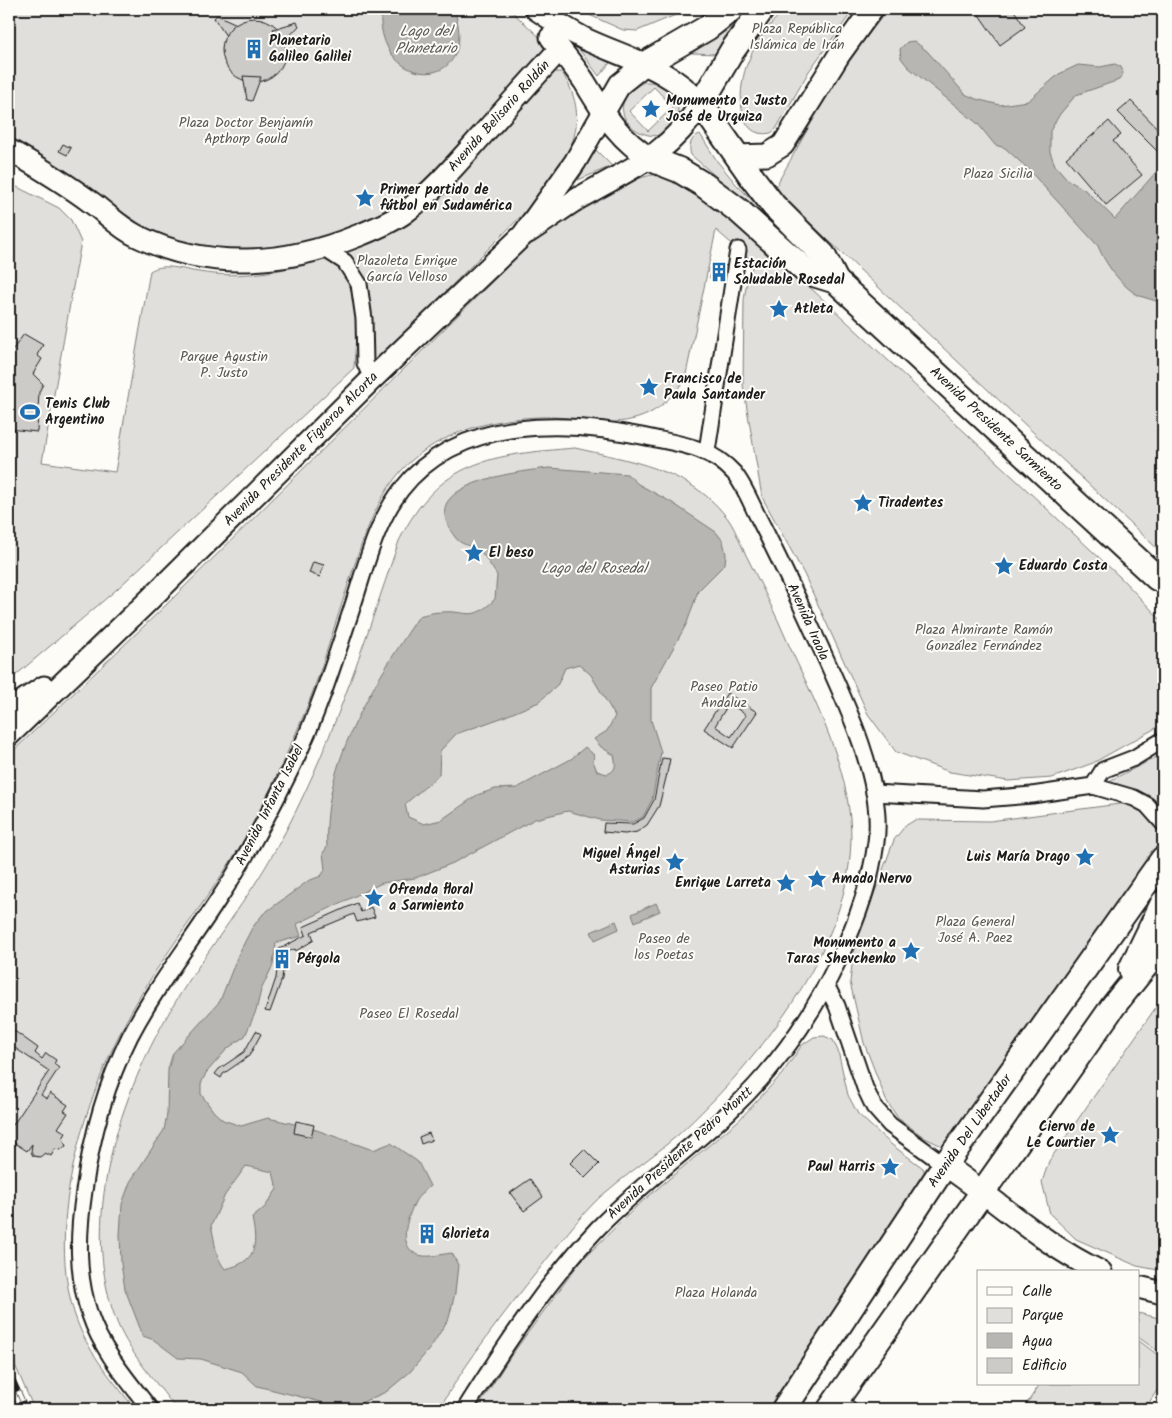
<svg xmlns="http://www.w3.org/2000/svg" width="1172" height="1418" font-family="Kalam,sans-serif">
<style>
.green{fill:#e0dfdb;stroke:#7e7e7c;fill-rule:evenodd}
.water{fill:#b7b6b2;stroke:#797876;fill-rule:evenodd}
.building{fill:#cccbc8;stroke:#1c1c1c;fill-rule:evenodd}
.lines{fill:none;stroke-linecap:round;stroke-linejoin:round}
.street-casing{stroke:#1c1c1c;stroke-width:19}
.secondary-casing{stroke:#1c1c1c;stroke-width:25}
.primary-casing{stroke:#1c1c1c;stroke-width:28}
.street{stroke:#fdfcf7;stroke-width:15}
.secondary{stroke:#fdfcf7;stroke-width:21}
.primary{stroke:#fdfcf7;stroke-width:24}
.rail-casing{stroke:#1c1c1c;stroke-width:5.5}
.rail{stroke:#fdfcf7;stroke-width:4;stroke-dasharray:11;stroke-linecap:butt}
.labels{text-anchor:middle;dominant-baseline:central;stroke-width:4;stroke-linejoin:round;paint-order:stroke}
.park-label{font-size:14px;fill:#575655;stroke:#fdfcf7}
.poi-label{font-size:14px;font-weight:bold;fill:#1c1c1c;stroke:#fdfcf7;text-anchor:start}
.street-label{font-size:14px;fill:#1c1c1c;stroke:#fdfcf7}
.water-label{font-size:15px;font-style:italic;fill:#5a5a58;stroke:#fdfcf7}
</style>
<rect width="100%" height="100%" fill="#fdfcf7"/>
<filter id="ink" filterUnits="userSpaceOnUse"><feTurbulence type="fractalNoise" baseFrequency=".02" numOctaves="2"/><feDisplacementMap in="SourceGraphic" scale="10" xChannelSelector="R" yChannelSelector="G"/><feConvolveMatrix kernelMatrix="1 2 1 2 8 2 1 2 1" color-interpolation-filters="sRGB"/></filter>
<g filter="url(#ink)">
<g class="green">
<polygon points="9,9 509,9 545,42 544,54 412,193 360,226 280,251 202,251 153,233 102,198 9,143"/>
<polygon points="581,9 690,9 637,31 623,30 587,14"/>
<path d="M785,9H854L809,71L776,129L771,133C734,141 738,84 748,62C756,41 769,25 785,9Z"/>
<path d="M889,9H1163V554L778,193L777,184C811,124 843,61 889,9Z"/>
<polygon points="732,27 717,54 692,53"/>
<polygon points="578,48 610,63 599,76"/>
<path d="M554,72H562C575,94 581,114 573,140C555,189 509,227 474,263C440,297 407,332 371,364C372,333 376,292 356,265C352,260 346,256 341,251L377,237L545,78Z"/>
<path d="M644,82C661,81 679,91 678,110C673,168 582,114 644,82ZM654,87L673,107L648,131L629,111Z"/>
<path d="M700,134L717,161L736,184L806,254L691,155C688,146 691,137 700,134Z"/>
<polygon points="596,150 612,166 578,180"/>
<path d="M657,174L678,179L712,200L815,292L1121,578L1163,622V724L1093,763L1052,778L1008,781L950,772L896,752L868,714L804,574L762,497L743,385L744,300L747,280L754,263L716,230L685,379C662,412 640,424 599,422C584,421 568,417 552,417C505,416 449,428 412,460C377,491 362,542 348,585C332,632 319,681 299,726C281,767 262,809 239,848C205,904 162,955 131,1012C84,1097 39,1237 81,1331C94,1360 116,1384 135,1409H34L9,1351V755L166,605L539,235C568,211 620,180 657,174Z"/>
<path d="M9,183L59,208L71,220L81,242L42,462L115,472L150,271C164,262 183,270 199,272C241,279 283,272 323,258C364,273 356,332 354,368L116,590L9,681Z"/>
<path d="M575,448C628,460 689,469 725,515C734,525 739,541 745,553C760,583 775,612 788,643C813,698 844,756 850,818C862,936 759,1060 678,1135C653,1157 625,1175 600,1197C578,1218 559,1244 540,1268C504,1313 468,1359 439,1409H176C155,1380 127,1351 115,1317C77,1213 124,1082 181,993C212,944 248,899 276,849C330,752 363,645 399,541C439,459 492,455 575,448Z"/>
<path d="M1163,754V809C1150,791 1131,788 1110,784L1109,781Z"/>
<polygon points="1127,803 1142,812 1163,835 1163,851 949,1145 942,1146 925,1138 898,1118 886,1100 864,1043 850,982 854,948 894,840 905,826 915,820 990,821"/>
<polygon points="1163,997 1163,1271 1137,1266 1076,1239 1050,1214 1042,1182 1049,1161"/>
<polygon points="824,1036 833,1040 838,1051 848,1095 858,1114 892,1145 923,1168 927,1179 778,1409 477,1409 510,1357 580,1262 638,1205 739,1120 782,1074 802,1045 814,1037"/>
<polygon points="1138,1313 1163,1319 1163,1355 1138,1337"/>
<polygon points="1138,1340 1163,1359 1163,1381 1145,1409 1023,1409 1040,1384 1138,1384"/>
</g>
<g class="water">
<path d="M381,9H454C483,95 374,93 381,9Z"/>
<path d="M914,41L927,51L965,94L976,99L1000,105L1028,101L1059,74L1078,65L1100,67L1115,64L1121,67L1123,73L1119,80L1076,95L1060,114L1050,131V152L1055,165L1068,180L1085,190L1115,219L1163,164V305C1155,299 1146,299 1138,295C1122,287 1104,262 1098,246L1027,168L1005,148L995,145L978,124L908,67L901,58L900,49L907,42Z"/>
<path d="M549,468L627,474L638,484L671,502L716,532L723,541L726,554L725,564L698,591L687,623L651,688V720L661,752L652,800L643,817L633,822L600,820L568,811L535,819L453,863L415,878L382,883L297,924L301,936L276,943L273,965L261,990L256,1011L245,1036L227,1049L206,1073L201,1084V1094L214,1112L223,1120L241,1126L268,1118L308,1127L373,1150L391,1143L418,1162L430,1186C426,1190 419,1195 416,1200C409,1214 396,1244 416,1254C426,1259 441,1254 452,1253L458,1265L455,1293L449,1318L431,1347L410,1372L386,1392L358,1404L325,1403L257,1386L242,1372L201,1359L178,1358L154,1340L143,1336L125,1289L121,1264L120,1234L122,1204L130,1182L164,1130L167,1114L168,1069L173,1053L220,1001L238,955L252,928L263,914L308,881L321,876L325,870L323,853L327,847C322,762 374,684 419,616C426,614 434,612 442,612C469,610 471,623 495,599L497,575C491,567 486,556 478,550C470,545 460,545 455,537C448,528 440,512 448,501C464,478 524,471 549,468ZM579,664L591,675L615,716L607,731L594,739L601,747L614,755C616,764 617,771 607,774L597,771L593,761L594,755L585,747L571,759L517,788L495,789L477,795L441,820L424,824L408,817L405,804L439,775L440,751L456,734L501,718L539,702L558,684L565,668ZM246,1166L273,1172L277,1189L265,1207L252,1218C258,1247 256,1262 225,1269C214,1255 216,1243 211,1226L225,1195Z"/>
<polygon points="656,903 660,911 635,922 632,914"/>
<polygon points="616,921 619,929 595,940 591,932"/>
</g>
<g class="building">
<polygon points="613,9 639,9 638,14 626,13"/>
<polygon points="975,9 1013,9 1025,27 1000,45"/>
<polygon points="217,15 239,25 228,39 214,18"/>
<circle cx="254" cy="50" r="32"/>
<polygon points="297,22 299,26 282,44 273,29"/>
<polygon points="243,76 261,77 252,101 247,100"/>
<polygon points="1131,101 1163,134 1163,151 1160,154 1118,112"/>
<polygon points="1109,121 1121,135 1113,141 1142,175 1106,205 1066,158"/>
<polygon points="63,144 71,148 67,155 59,151"/>
<polygon points="713,263 728,266 725,280 710,278"/>
<polygon points="24,334 43,345 37,355 42,359 33,374 43,384 39,392 37,432 9,429 9,359 12,358 11,352"/>
<polygon points="313,562 324,565 320,577 309,573"/>
<path d="M727,693L757,712L733,748L704,729ZM729,703L746,715L731,737L715,726Z"/>
<polygon points="662,758 670,759 666,778 659,806 647,825 637,832 625,834 603,832 604,823 633,824 644,818 654,800"/>
<polygon points="357,903 361,912 371,907 375,917 357,922 354,914 311,932 314,940 296,951 295,949 285,953 282,979 270,1012 265,1011 276,978 279,949 306,935 303,927"/>
<polygon points="13,1030 38,1048 35,1053 42,1059 46,1053 56,1060 54,1064 59,1068 41,1095 47,1099 50,1093 68,1105 64,1111 68,1113 58,1128 66,1133 63,1138 66,1146 60,1150 55,1149 51,1156 45,1153 40,1157 33,1156 31,1152 32,1144 27,1151 10,1140 9,1142 9,1122 13,1125 49,1071 9,1044 9,1036"/>
<polygon points="256,1031 261,1034 249,1056 223,1074 221,1078 215,1074 219,1069 244,1052"/>
<polygon points="296,1121 314,1125 311,1137 294,1133"/>
<polygon points="429,1133 432,1140 421,1144 419,1137"/>
<polygon points="584,1149 599,1164 585,1178 570,1163"/>
<polygon points="530,1179 543,1197 524,1211 510,1193"/>
<polygon points="1162,1183 1163,1183 1163,1199 1158,1193 1158,1188"/>
<circle cx="427" cy="1234" r="6"/>
</g>
<g class="lines">
<defs>
<g id="street">
<polyline points="325,249 345,262 359,284 364,319 365,363 372,379"/>
<polyline points="707,451 738,250"/>
<polyline points="1093,786 1134,798 1147,805 1163,823"/>
<polyline points="874,793 983,799 1032,795 1093,786 1103,770 1134,758 1163,740"/>
<polyline points="826,985 837,1006 865,1088 874,1107 890,1125 945,1165"/>
<polyline points="836,1401 849,1409"/>
<path d="M150,1409C127,1379 102,1351 90,1315C76,1274 78,1233 84,1191C91,1139 106,1084 130,1036C155,988 189,945 218,900C246,858 269,814 291,769C317,717 335,660 353,605C366,566 375,524 401,490C460,414 570,420 656,439C686,445 712,449 734,473C744,485 751,503 758,517C775,550 791,584 807,618C834,678 886,776 876,842C871,882 855,925 838,961C812,1017 774,1070 729,1112C686,1152 639,1186 598,1228C547,1282 504,1347 465,1409"/>
</g>
<g id="secondary">
<path d="M551,37C562,52 574,66 584,81C604,113 617,138 651,159"/>
<path d="M9,150C37,166 65,183 92,203C107,214 120,228 137,236C208,271 286,265 357,236C372,230 390,223 404,213C435,190 459,161 484,133C509,105 534,77 560,49"/>
<polyline points="737,156 767,155 783,145 839,55 872,9"/>
<path d="M528,232C546,221 562,208 579,198C632,167 665,158 701,104C668,67 628,59 585,39C568,30 552,20 536,9"/>
<polyline points="9,710 44,687"/>
<polyline points="9,735 146,603 372,379 523,235 575,162 620,84 645,64"/>
<path d="M945,1165C997,1200 1043,1245 1101,1272"/>
<polyline points="1138,1287 1163,1293"/>
</g>
<g id="primary">
<polyline points="762,9 732,51 701,104 754,180 774,206 823,255 836,281 1157,578 1163,580"/>
<polyline points="645,64 707,28 731,9"/>
<polyline points="651,159 679,170 704,185 739,211 807,272 836,281"/>
<polyline points="1131,969 1163,903"/>
<polyline points="784,1409 945,1165 1163,859"/>
<polyline points="830,1409 1114,1005 1163,944"/>
</g>
</defs>
<use href="#street" class="street-casing"/>
<use href="#secondary" class="secondary-casing"/>
<use href="#primary" class="primary-casing"/>
<use href="#street" class="street"/>
<use href="#secondary" class="secondary"/>
<use href="#primary" class="primary"/>
<defs>
<g id="rail">
<polyline points="9,1371 26,1409"/>
<polyline points="9,1394 16,1409"/>
</g>
</defs>
<use href="#rail" class="rail-casing"/>
<use href="#rail" class="rail"/>
</g>
</g>
<defs>
<symbol id="building-bare" viewBox="-9 -9 18 18"><path d="M-4-6H4V6H1V3H-1V6H-4ZM-2.5-4.3h1.7v1.8h-1.7ZM.8-4.3h1.7v1.8H.8ZM-2.5-1h1.7V.8h-1.7ZM.8-1h1.7V.8H.8Z" fill="#1f6fb2" stroke="#fdfcf7" stroke-width="2.5" paint-order="stroke"/></symbol>
<symbol id="sight-bare" viewBox="-9 -9 18 18"><path d="M0-6L1.8-2.2L6-1.7L2.9 1.2L3.7 5.4L0 3.3L-3.7 5.4L-2.9 1.2L-6-1.7L-1.8-2.2Z" fill="#1f6fb2" stroke="#fdfcf7" stroke-width="2.5" paint-order="stroke"/></symbol>
<symbol id="stadium-bare" viewBox="-9 -9 18 18"><path d="M0-5a6.5 5 0 1 0 0 10a6.5 5 0 1 0 0-10ZM-3.5-1.8h7v3.6h-7Z" fill="#1f6fb2" stroke="#fdfcf7" stroke-width="2.5" paint-order="stroke"/></symbol>
</defs>
<g fill-rule="evenodd">
<use href="#building-bare" x="240" y="35" width="28" height="28"/>
<use href="#sight-bare" x="637" y="95" width="28" height="28"/>
<use href="#sight-bare" x="351" y="184" width="28" height="28"/>
<use href="#building-bare" x="705" y="258" width="28" height="28"/>
<use href="#sight-bare" x="765" y="295" width="28" height="28"/>
<use href="#sight-bare" x="635" y="373" width="28" height="28"/>
<use href="#stadium-bare" x="16" y="398" width="28" height="28"/>
<use href="#sight-bare" x="849" y="489" width="28" height="28"/>
<use href="#sight-bare" x="460" y="539" width="28" height="28"/>
<use href="#sight-bare" x="990" y="552" width="28" height="28"/>
<use href="#sight-bare" x="1071" y="843" width="28" height="28"/>
<use href="#sight-bare" x="661" y="848" width="28" height="28"/>
<use href="#sight-bare" x="803" y="865" width="28" height="28"/>
<use href="#sight-bare" x="772" y="869" width="28" height="28"/>
<use href="#sight-bare" x="360" y="884" width="28" height="28"/>
<use href="#sight-bare" x="897" y="937" width="28" height="28"/>
<use href="#building-bare" x="268" y="945" width="28" height="28"/>
<use href="#sight-bare" x="1096" y="1121" width="28" height="28"/>
<use href="#sight-bare" x="876" y="1153" width="28" height="28"/>
<use href="#building-bare" x="413" y="1220" width="28" height="28"/>
</g>
<g class="labels">
<g class="park-label">
<text x="797" y="29">Plaza República<tspan x="797" dy="16">Islámica de Irán</tspan></text>
<text x="246" y="123">Plaza Doctor Benjamín<tspan x="246" dy="16">Apthorp Gould</tspan></text>
<text x="998" y="174">Plaza Sicilia</text>
<text x="407" y="261">Plazoleta Enrique<tspan x="407" dy="16">García Velloso</tspan></text>
<text x="224" y="357">Parque Agustin<tspan x="224" dy="16">P. Justo</tspan></text>
<text x="984" y="630">Plaza Almirante Ramón<tspan x="984" dy="16">González Fernández</tspan></text>
<text x="724" y="687">Paseo Patio<tspan x="724" dy="16">Andaluz</tspan></text>
<text x="975" y="922">Plaza General<tspan x="975" dy="16">José A. Paez</tspan></text>
<text x="664" y="939">Paseo de<tspan x="664" dy="16">los Poetas</tspan></text>
<text x="409" y="1014">Paseo El Rosedal</text>
<text x="716" y="1293">Plaza Holanda</text>
</g>
<g class="poi-label">
<text x="269" y="41">Planetario<tspan x="269" dy="16">Galileo Galilei</tspan></text>
<text x="666" y="101">Monumento a Justo<tspan x="666" dy="16">José de Urquiza</tspan></text>
<text x="380" y="190">Primer partido de<tspan x="380" dy="16">fútbol en Sudamérica</tspan></text>
<text x="734" y="264">Estación<tspan x="734" dy="16">Saludable Rosedal</tspan></text>
<text x="794" y="309">Atleta</text>
<text x="664" y="379">Francisco de<tspan x="664" dy="16">Paula Santander</tspan></text>
<text x="45" y="404">Tenis Club<tspan x="45" dy="16">Argentino</tspan></text>
<text x="878" y="503">Tiradentes</text>
<text x="489" y="553">El beso</text>
<text x="1019" y="566">Eduardo Costa</text>
<text x="660" y="854" text-anchor="end">Miguel Ángel<tspan x="660" dy="16">Asturias</tspan></text>
<text x="1070" y="857" text-anchor="end">Luis María Drago</text>
<text x="832" y="879">Amado Nervo</text>
<text x="771" y="883" text-anchor="end">Enrique Larreta</text>
<text x="389" y="890">Ofrenda floral<tspan x="389" dy="16">a Sarmiento</tspan></text>
<text x="896" y="943" text-anchor="end">Monumento a<tspan x="896" dy="16">Taras Shevchenko</tspan></text>
<text x="297" y="959">Pérgola</text>
<text x="1095" y="1127" text-anchor="end">Ciervo de<tspan x="1095" dy="16">Le Courtier</tspan></text>
<text x="875" y="1167" text-anchor="end">Paul Harris</text>
<text x="442" y="1234">Glorieta</text>
</g>
<g class="street-label">
<text transform="translate(499 116) rotate(-48)">Avenida Belisario Roldán</text>
<text transform="translate(996 429) rotate(43)">Avenida Presidente Sarmiento</text>
<text transform="translate(301 449) rotate(-45)">Avenida Presidente Figueroa Alcorta</text>
<text transform="translate(808 622) rotate(66)">Avenida Iraola</text>
<text transform="translate(270 805) rotate(-63)">Avenida Infanta Isabel</text>
<text transform="translate(970 1131) rotate(-55)">Avenida Del Libertador</text>
<text transform="translate(680 1153) rotate(-42)">Avenida Presidente Pedro Montt</text>
</g>
<g class="water-label">
<text x="426" y="32">Lago del<tspan x="426" dy="17">Planetario</tspan></text>
<text x="594" y="569">Lago del Rosedal</text>
</g>
</g>
<rect width="1172" height="1418" fill="none" stroke="#fdfcf7" stroke-width="30"/>
<rect x="15" y="15" width="1142" height="1388" fill="none" stroke="#1c1c1c" stroke-width="2" filter="url(#ink)"/>
<rect x="977" y="1270" width="162" height="115" fill="#fdfcf7" stroke="#a3a29f"/>
<rect x="987" y="1287" width="25" height="8" fill="#fdfcf7" stroke="#a3a29f"/>
<text x="1022" y="1296" font-size="15" fill="#1c1c1c">Calle</text>
<rect x="987" y="1308" width="25" height="15" fill="#e0dfdb" stroke="#a3a29f"/>
<text x="1022" y="1320" font-size="15" fill="#1c1c1c">Parque</text>
<rect x="987" y="1333" width="25" height="15" fill="#b7b6b2" stroke="#a3a29f"/>
<text x="1022" y="1346" font-size="15" fill="#1c1c1c">Agua</text>
<rect x="987" y="1358" width="25" height="15" fill="#cccbc8" stroke="#a3a29f"/>
<text x="1022" y="1370" font-size="15" fill="#1c1c1c">Edificio</text>
</svg>
